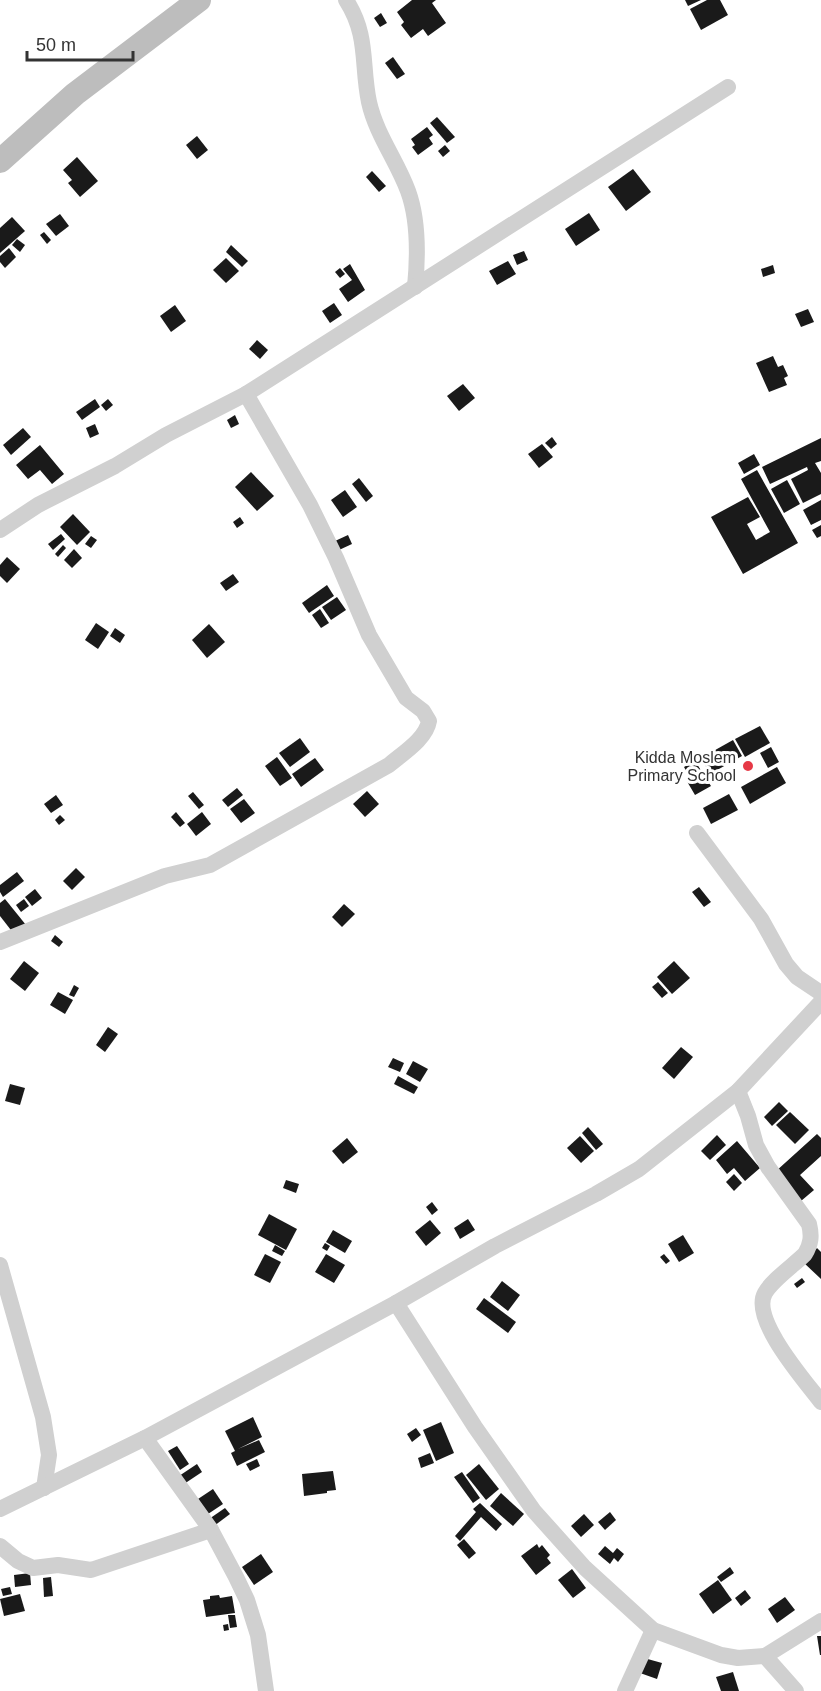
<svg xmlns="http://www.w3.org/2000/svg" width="821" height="1691" font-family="Arial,sans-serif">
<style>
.building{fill:#1a1a1a}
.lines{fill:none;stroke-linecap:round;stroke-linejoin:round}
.street{stroke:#d0d0d0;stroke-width:16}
.secondary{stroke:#bdbdbd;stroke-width:24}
.poi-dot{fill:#e63946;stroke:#fff;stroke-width:2}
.labels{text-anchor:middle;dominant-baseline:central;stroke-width:6;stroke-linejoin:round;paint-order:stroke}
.poi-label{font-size:16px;fill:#333;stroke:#fff;text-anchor:end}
</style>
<rect width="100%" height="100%" fill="#fff"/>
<g class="building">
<polygon points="412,0 436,0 432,3 446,23 428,36 423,29 411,38 401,25 404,22 397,12"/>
<polygon points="685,0 701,0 688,6"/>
<polygon points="707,0 720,0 728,15 701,30 690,9"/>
<polygon points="381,13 387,23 380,27 374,18"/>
<polygon points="393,57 405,74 397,79 385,63"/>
<polygon points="437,117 455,137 447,143 430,123"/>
<polygon points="427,127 433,135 429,138 433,144 418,155 412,147 415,145 411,139"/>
<polygon points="197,136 208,150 197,159 186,145"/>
<polygon points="445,145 450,151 443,157 438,151"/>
<polygon points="77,157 98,181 80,197 68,183 72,180 63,170"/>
<polygon points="633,169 651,192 626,211 608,187"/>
<polygon points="372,171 386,186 379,192 366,177"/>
<polygon points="589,213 600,230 576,246 565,229"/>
<polygon points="60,214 69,226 56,236 46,224"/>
<polygon points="12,217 25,231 0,253 0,228"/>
<polygon points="44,232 51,240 47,244 40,235"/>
<polygon points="17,239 25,245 20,252 12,245"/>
<polygon points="231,245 248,261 242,267 226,252"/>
<polygon points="9,248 16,257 5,268 0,262 0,256"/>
<polygon points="524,251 528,260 517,265 513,255"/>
<polygon points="226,258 239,271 226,283 213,270"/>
<polygon points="508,261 516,274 497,285 489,271"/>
<polygon points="350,264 365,290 348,302 339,289 352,280 343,269"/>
<polygon points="773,265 775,273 763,277 761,269"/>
<polygon points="340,268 345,274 340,278 335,272"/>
<polygon points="334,303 342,315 330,323 322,311"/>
<polygon points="175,305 186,321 171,332 160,316"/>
<polygon points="808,309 814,322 801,327 795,314"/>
<polygon points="257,340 268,350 260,359 249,349"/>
<polygon points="773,356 778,367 783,365 788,376 784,378 787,385 769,392 756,363"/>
<polygon points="463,384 475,398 459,411 447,396"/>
<polygon points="95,399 100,407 82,420 76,412"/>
<polygon points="108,399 113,405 106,411 101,405"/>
<polygon points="235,415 239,424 231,428 227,420"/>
<polygon points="95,424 99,434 90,438 86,428"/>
<polygon points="23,428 31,437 11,455 3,445"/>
<polygon points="552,437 557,444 551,449 545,443"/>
<polygon points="821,438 821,461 815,463 821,473 821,494 803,503 791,479 808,470 807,467 770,484 762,467"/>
<polygon points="542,444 553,457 539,468 528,454"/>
<polygon points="40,445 64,474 52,484 40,470 28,479 16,465"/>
<polygon points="754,454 760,465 744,474 738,463"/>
<polygon points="757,470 798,543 743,574 711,517 748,497 760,517 747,524 756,540 770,532 741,479"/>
<polygon points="251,472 274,496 257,511 235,487"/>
<polygon points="359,478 373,496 366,502 352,484"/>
<polygon points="787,480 800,504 784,513 771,489"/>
<polygon points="345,490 357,507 343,517 331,500"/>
<polygon points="821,500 821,520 811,525 803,510"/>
<polygon points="73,514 90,532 77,545 60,527"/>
<polygon points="240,517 244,523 237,528 233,522"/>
<polygon points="821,525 821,536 817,538 812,530"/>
<polygon points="61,534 65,539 53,550 48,544"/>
<polygon points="348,535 352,544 339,550 335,541"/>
<polygon points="91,536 97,540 91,548 85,544"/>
<polygon points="63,545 66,548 58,557 55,554"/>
<polygon points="74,549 82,558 72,568 64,560"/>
<polygon points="7,557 20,569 7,583 0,576 0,565"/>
<polygon points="233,574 239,582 226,591 220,583"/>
<polygon points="327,585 334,596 309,613 302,603"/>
<polygon points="337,597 346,610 331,620 322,607"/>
<polygon points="320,609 329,623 321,628 312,615"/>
<polygon points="96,623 109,632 98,649 85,640"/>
<polygon points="209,624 225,642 207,658 192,640"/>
<polygon points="115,628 125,635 120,643 110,636"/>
<polygon points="760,726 770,743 745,757 735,739"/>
<polygon points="300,738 310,752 290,767 279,753"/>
<polygon points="733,740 742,756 710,774 701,758"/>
<polygon points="771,747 779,762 768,768 760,753"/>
<polygon points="277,757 292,778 280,786 265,766"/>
<polygon points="315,758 324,770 301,787 292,774"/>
<polygon points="695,761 711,786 695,795 685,778 689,776 684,767"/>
<polygon points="777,767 786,783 750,804 741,787"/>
<polygon points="237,788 243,795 228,807 222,800"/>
<polygon points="367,791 379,804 365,817 353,804"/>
<polygon points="193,792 204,805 199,809 188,796"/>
<polygon points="729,794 738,810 711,824 703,808"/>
<polygon points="56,795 63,805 51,813 44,804"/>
<polygon points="244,799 255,813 241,823 230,809"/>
<polygon points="176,812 185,823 180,827 171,817"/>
<polygon points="202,812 211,824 196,836 187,824"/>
<polygon points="60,815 65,820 59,825 55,820"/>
<polygon points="76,868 85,877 72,890 63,881"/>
<polygon points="17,872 24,881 3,897 0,892 0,885"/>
<polygon points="699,887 711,902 704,907 692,892"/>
<polygon points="35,889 42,898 32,906 25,897"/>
<polygon points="5,899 26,925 14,934 0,916 0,903"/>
<polygon points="24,899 29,906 21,912 16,905"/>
<polygon points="344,904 355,914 342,927 332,917"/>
<polygon points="55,935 63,942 59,947 51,941"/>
<polygon points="24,961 39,973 25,991 10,979"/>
<polygon points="674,961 690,978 672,994 657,977"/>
<polygon points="658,982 668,993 662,998 652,987"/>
<polygon points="74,985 79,988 74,997 69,995"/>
<polygon points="58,992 73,1000 65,1014 50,1005"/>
<polygon points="108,1027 118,1034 105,1052 96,1045"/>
<polygon points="681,1047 693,1057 674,1079 662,1068"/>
<polygon points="393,1058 404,1063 400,1072 388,1067"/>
<polygon points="413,1061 428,1069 420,1082 406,1074"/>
<polygon points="398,1076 418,1087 414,1094 394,1084"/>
<polygon points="10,1084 25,1088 20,1105 5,1101"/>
<polygon points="779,1102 788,1111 772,1126 764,1117"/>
<polygon points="790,1112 809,1130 795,1144 776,1125"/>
<polygon points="588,1127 603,1144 596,1150 582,1133"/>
<polygon points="817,1134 821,1138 821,1156 800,1175 814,1190 801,1201 775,1172"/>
<polygon points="717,1135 726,1145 710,1160 701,1151"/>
<polygon points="580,1136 594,1151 581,1163 567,1148"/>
<polygon points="347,1138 358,1152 343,1164 332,1151"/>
<polygon points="737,1141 760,1168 745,1181 734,1168 727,1174 716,1160"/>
<polygon points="734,1174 742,1183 734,1191 726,1182"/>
<polygon points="286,1180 299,1184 296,1193 283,1188"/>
<polygon points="432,1202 438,1210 432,1215 426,1207"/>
<polygon points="269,1214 297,1229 286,1250 258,1235"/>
<polygon points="468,1219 475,1230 460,1239 454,1228"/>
<polygon points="430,1220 441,1233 426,1246 415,1232"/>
<polygon points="333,1230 352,1241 345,1253 326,1242"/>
<polygon points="683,1235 694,1253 679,1262 668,1244"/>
<polygon points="325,1243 330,1246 327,1251 322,1248"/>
<polygon points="275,1245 285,1251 282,1256 272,1251"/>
<polygon points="817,1248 821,1252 821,1279 803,1262"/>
<polygon points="265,1254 281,1262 270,1283 254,1275"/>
<polygon points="326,1254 345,1265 334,1283 315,1272"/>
<polygon points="664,1254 670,1261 666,1264 660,1257"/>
<polygon points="802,1278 805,1282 797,1288 794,1284"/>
<polygon points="502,1281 520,1295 508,1311 490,1297"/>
<polygon points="484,1298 516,1322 508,1333 476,1309"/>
<polygon points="253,1417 262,1437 238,1449 259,1440 265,1452 237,1466 231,1453 235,1451 225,1431"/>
<polygon points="441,1422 454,1453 436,1461 423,1430"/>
<polygon points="416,1428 421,1435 412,1442 407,1434"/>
<polygon points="177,1446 189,1464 180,1470 168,1451"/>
<polygon points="430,1453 434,1463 421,1468 418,1458"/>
<polygon points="257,1459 260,1466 250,1471 246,1464"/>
<polygon points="197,1464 202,1472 184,1484 179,1476"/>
<polygon points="479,1464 499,1489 486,1500 466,1475"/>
<polygon points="333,1471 336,1490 327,1491 327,1493 304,1496 302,1474"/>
<polygon points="462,1472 480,1498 473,1503 454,1477"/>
<polygon points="213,1489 223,1504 208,1514 198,1499"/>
<polygon points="501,1493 524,1514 513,1526 490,1506"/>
<polygon points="480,1503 502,1524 496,1531 481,1517 460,1541 455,1536 476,1512 473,1509"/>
<polygon points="225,1508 230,1514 214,1526 209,1519"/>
<polygon points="610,1512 616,1520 605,1530 598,1522"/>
<polygon points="584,1514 594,1525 581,1537 571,1526"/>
<polygon points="464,1539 476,1553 469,1559 457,1545"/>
<polygon points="537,1544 539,1548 542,1545 550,1555 547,1558 551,1563 536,1575 521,1556"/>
<polygon points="605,1546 613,1553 617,1548 624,1554 618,1562 614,1558 610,1564 598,1554"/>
<polygon points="261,1554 273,1572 254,1585 242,1567"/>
<polygon points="730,1567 734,1573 721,1582 717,1577"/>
<polygon points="572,1569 586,1588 573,1598 558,1580"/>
<polygon points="30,1573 31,1585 15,1587 14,1575"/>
<polygon points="51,1577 53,1596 44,1597 43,1578"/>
<polygon points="718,1580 732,1600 713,1614 699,1594"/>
<polygon points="10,1587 12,1594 3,1596 1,1589"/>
<polygon points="745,1590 751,1598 741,1606 735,1598"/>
<polygon points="20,1594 25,1611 4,1616 0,1599"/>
<polygon points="219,1595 220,1598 232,1596 235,1613 206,1617 203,1600 210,1599 210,1596"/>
<polygon points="785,1597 795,1610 777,1623 768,1609"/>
<polygon points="228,1615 235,1615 237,1627 230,1628"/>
<polygon points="228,1624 229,1630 224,1631 223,1625"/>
<polygon points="817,1636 821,1636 821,1655 820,1655"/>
<polygon points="644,1658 662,1663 657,1679 640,1673"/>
<polygon points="733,1672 739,1691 721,1691 716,1677"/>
</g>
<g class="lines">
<g class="street">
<path d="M346,0C369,36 361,64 369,102C376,134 397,161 408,191C419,221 418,256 415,287"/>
<polyline points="0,530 38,505 115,466 166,435 246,394 728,87"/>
<polyline points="697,833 761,919 786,964 797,977 821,993"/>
<path d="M0,942L165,876L210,865L389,765C403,753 426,739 429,721L423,711L406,698L369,635L336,558L310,505L246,394"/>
<path d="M738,1091L748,1116L756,1145L768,1167L809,1224C812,1236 811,1244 805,1254C794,1265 772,1280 765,1293C750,1319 806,1382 821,1402"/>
<polyline points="0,1265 43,1417 49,1455 44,1488"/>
<polyline points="396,1303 475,1427 534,1511 585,1568 653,1630 721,1655 738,1658 765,1656 796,1691"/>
<polyline points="145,1438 211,1530 236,1577 247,1600 258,1635 266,1691"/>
<polyline points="0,1509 145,1438 396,1303 495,1246 596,1194 639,1169 738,1091 821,1002"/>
<polyline points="0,1546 18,1561 33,1568 58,1565 91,1570 211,1530"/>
<polyline points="765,1656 821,1621"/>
<polyline points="625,1691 653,1630"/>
</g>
<polyline class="secondary" points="0,161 75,94 199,0"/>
</g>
<circle class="poi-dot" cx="748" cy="766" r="6"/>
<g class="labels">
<g class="poi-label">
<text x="736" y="757">Kidda Moslem<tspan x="736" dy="18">Primary School</tspan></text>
</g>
</g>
<path d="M27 51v9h106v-9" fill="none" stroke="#333333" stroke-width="3"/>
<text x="36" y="51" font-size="18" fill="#333333" stroke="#ffffff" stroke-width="4.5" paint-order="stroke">50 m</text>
</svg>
